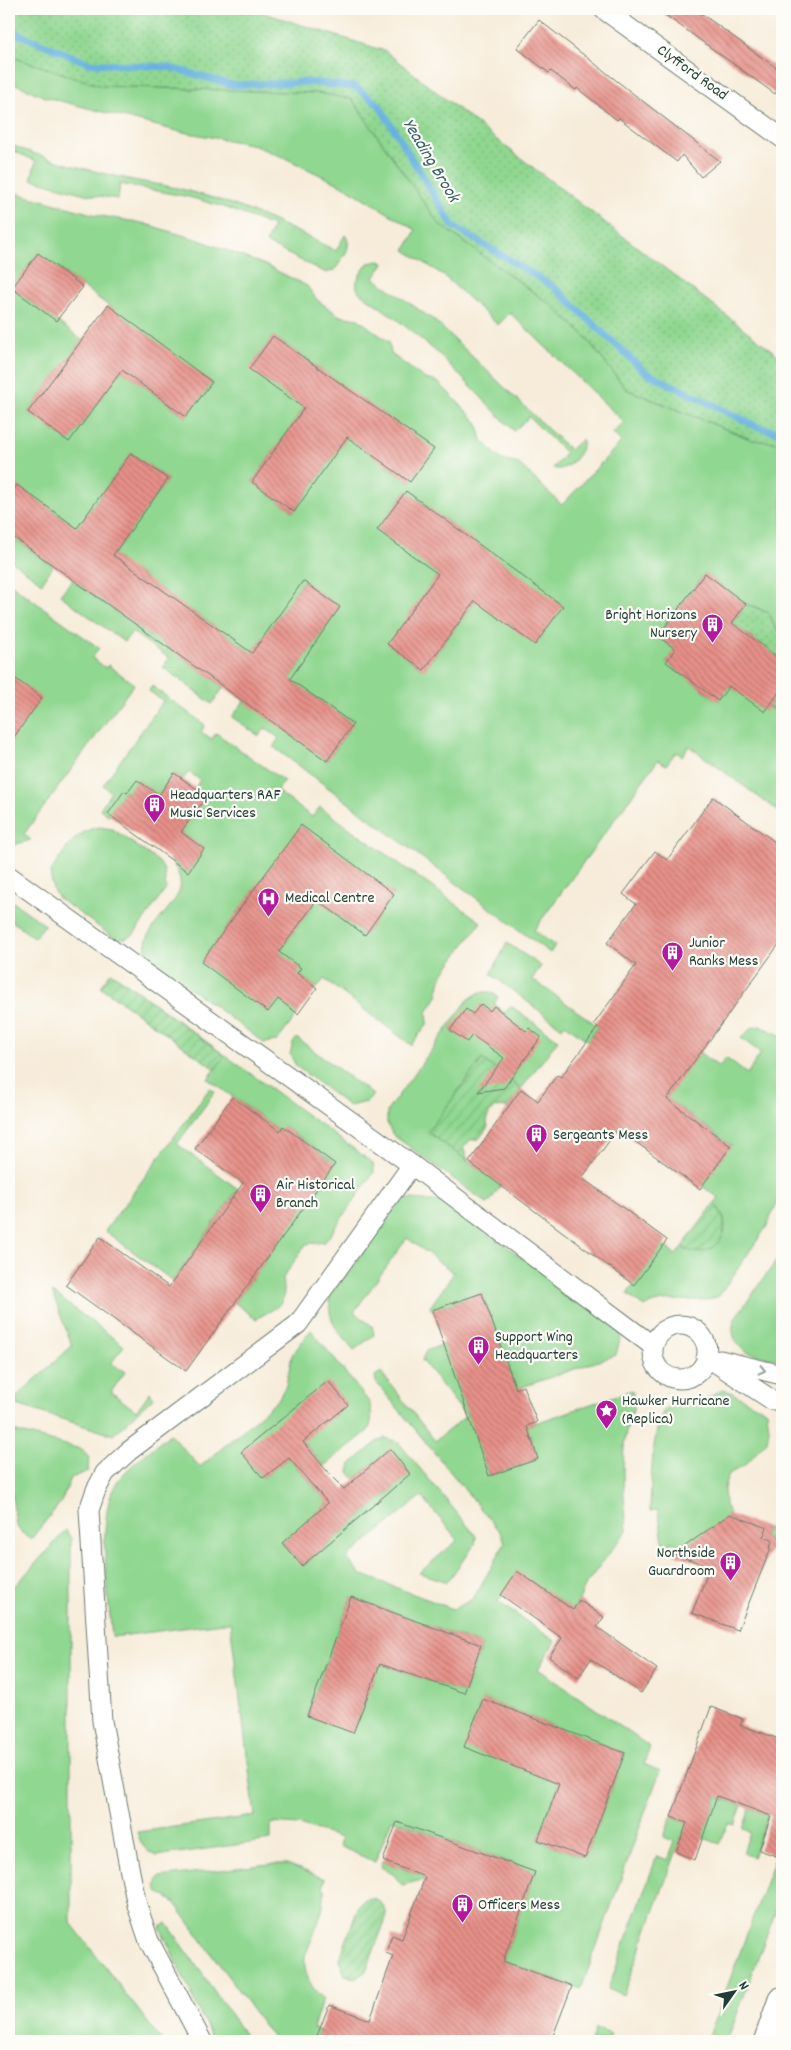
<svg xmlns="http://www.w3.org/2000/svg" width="791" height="2050" font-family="Dekko,sans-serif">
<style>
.grass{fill:#90d791;stroke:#588a62;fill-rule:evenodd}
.park{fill:url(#park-dots);stroke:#588a62}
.garden{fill:url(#garden-furrows);stroke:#588a62}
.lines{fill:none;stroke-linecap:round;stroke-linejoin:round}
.stream{stroke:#66b1df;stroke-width:7}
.building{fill:url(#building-back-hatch)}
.street-casing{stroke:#6b7a6e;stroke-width:21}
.primary-casing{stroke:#6b7a6e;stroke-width:30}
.street{stroke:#fff;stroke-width:19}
.primary{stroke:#fff;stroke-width:28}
.oneway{stroke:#8f9e9a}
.labels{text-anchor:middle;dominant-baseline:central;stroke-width:4.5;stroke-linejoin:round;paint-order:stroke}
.street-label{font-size:16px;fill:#1f3d34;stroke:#fdfcf7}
.poi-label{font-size:16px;fill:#1f3d34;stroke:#fdfcf7;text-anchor:start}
.water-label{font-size:18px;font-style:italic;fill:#346067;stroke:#fdfcf7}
</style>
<defs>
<pattern id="park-dots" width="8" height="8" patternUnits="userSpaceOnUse" patternTransform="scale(1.25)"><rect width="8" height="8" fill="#90d791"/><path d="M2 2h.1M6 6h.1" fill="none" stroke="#7cb97e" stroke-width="1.8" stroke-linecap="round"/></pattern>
<pattern id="garden-furrows" width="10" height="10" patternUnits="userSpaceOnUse" patternTransform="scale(1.25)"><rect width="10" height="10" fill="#90d791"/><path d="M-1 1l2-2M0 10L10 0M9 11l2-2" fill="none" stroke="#7cb97e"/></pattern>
<pattern id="building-back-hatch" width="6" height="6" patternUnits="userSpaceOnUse" patternTransform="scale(1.25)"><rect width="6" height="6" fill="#e79089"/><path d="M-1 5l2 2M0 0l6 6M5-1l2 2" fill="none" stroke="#bb7771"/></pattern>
</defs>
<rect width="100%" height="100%" fill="#fdfcf7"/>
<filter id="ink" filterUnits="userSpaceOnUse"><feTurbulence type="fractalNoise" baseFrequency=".02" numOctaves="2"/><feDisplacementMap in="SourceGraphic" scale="10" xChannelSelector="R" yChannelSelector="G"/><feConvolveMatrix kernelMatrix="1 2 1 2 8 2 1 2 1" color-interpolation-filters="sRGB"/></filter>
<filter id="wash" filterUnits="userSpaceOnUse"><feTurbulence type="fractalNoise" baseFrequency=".0096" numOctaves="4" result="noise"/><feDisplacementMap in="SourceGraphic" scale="20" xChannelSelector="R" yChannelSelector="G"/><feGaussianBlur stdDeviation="1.12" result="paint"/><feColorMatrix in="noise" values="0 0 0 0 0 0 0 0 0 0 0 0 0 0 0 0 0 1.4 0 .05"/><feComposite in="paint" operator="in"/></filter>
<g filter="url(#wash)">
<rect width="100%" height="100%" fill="#f7ecda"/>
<g class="grass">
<path d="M9,56L102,86L318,93L352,99L439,224L550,304L584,335L626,389L753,440L782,443V632L775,628L771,617L757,607L746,604L705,573L658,636L675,649L666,662L718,701L729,686L776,711L782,709V814L689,746L682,756L676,752L666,765L658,760L534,930L555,946L550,953L275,748L273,747L279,738L265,728L259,736L232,717L244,701L327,761L353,724L290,679L340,607L303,581L252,653L191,610L166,646L224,687L212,704L163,667L169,658L132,632L124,642L60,595L72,580L150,636L176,600L113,555L168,479L131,453L77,528L17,485L11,492L9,490V191L96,215L142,223L202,241L265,265L307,286L317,300L340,316L358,319L389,342L391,354L425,379L438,382L477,422L482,440L502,460L519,464L562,505L621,442L613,433L624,422L510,313L498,325L443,275L405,250L416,230L345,187L283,157L250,144L177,131L45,97L9,81ZM38,253L212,383L186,417L122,370L69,442L28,412L82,340L12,288ZM273,336L433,449L410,482L347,437L294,512L252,482L304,408L250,369ZM406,491L562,606L475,601L424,670L388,644L438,574L378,530Z"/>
<path d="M9,144C48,160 91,171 133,180C152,184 173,186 192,192C243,205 289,227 336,251L345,235C354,247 342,258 335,270L326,273L266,243L273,226L227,208L189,197L120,184L118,199L85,194L31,179L36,161L9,149Z"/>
<path d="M379,261L384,263L374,278L435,321L570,450L582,439C585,452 567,474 553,468L566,453L529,417L514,431L439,354L394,317L360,293C351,282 362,273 368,263Z"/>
<polygon points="9,534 53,566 42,583 9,559"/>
<polygon points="9,583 99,648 92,658 106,668 108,665 134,684 24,834 31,840 9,846"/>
<path d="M152,686L205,725L201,732L212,739L216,733L284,781L277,791L312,817L320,807L481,922L442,975L437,996L427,1012L428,1023L411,1045L324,979L317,988L297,973L300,968L279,952L317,900L365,935L394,894L301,826L201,962L268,1012L278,999L298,1014L277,1041L264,1043L152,960C150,957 147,953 146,950C141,932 176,906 180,889C182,878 176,868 170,859L188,872L204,849L181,832L195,788L200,780L189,772L183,779L174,773L149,809L155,793L137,780L127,793L124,791L108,815L100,809L111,792L103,785L163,701L149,691Z"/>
<path d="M98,827L113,829L159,862L164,870L166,889L134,934L126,938L116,939L58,898L53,890L50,872C65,852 72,833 98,827Z"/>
<polygon points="9,899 45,925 34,938 9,919"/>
<polygon points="507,943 541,966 532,979 598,1026 588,1041 565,1024 562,1028 491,974"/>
<path d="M111,972L373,1163L374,1172L325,1242L306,1244L283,1278C287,1307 279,1305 256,1319L235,1303L335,1163L284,1126L280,1131L208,1079L215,1069L101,987Z"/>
<polygon points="480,992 491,992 498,997 494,1004 505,1013 511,1006 558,1040 521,1089 482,1059 428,1132 501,1185 488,1204 393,1135 387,1123 387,1111 468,1000"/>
<path d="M760,1026L782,1036V1190L767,1226L719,1296C693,1306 670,1294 644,1307L627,1294L663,1245L676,1255L682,1247L686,1250L724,1234C726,1222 724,1213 714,1204L719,1198L702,1186L731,1145L654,1089L700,1053L719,1067L726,1058L747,1074L761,1053L741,1038L751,1028Z"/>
<polygon points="297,1038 373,1095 367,1102 349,1106 296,1066 290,1054 293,1042"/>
<polygon points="210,1088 215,1092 177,1144 238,1189 173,1281 105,1231"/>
<path d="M402,1198L445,1202L622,1330L616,1355L516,1389L482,1293L432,1310L430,1307L454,1273L407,1238L354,1312L372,1326L374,1335L354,1350C338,1331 327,1323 330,1296Z"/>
<path d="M782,1253V1361C772,1358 756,1356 747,1352C734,1346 729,1328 736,1317Z"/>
<polygon points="52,1292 124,1346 111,1363 125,1372 111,1392 136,1411 150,1392 153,1398 113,1435 17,1405 16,1397 72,1346"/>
<path d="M311,1330L369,1402C372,1413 373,1420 368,1431L324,1466L303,1442L242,1453L263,1478L289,1458L328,1503L282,1543L303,1566L410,1474L390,1449L355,1479L349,1472L351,1464L378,1441L385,1438L398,1442L476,1536L475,1544L447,1582L419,1573L458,1540L421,1496L347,1558L360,1574L453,1609L473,1599L505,1543L500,1532L376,1382L375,1376L381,1372L435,1441L466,1416L422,1360L426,1351L444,1344L489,1476L538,1459L527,1426L632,1390C639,1406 627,1422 625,1438C621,1469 624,1499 627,1530L586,1584L579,1600L573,1610L517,1572L498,1602L555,1641L538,1669L650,1747L644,1764L660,1771L581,1989L503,1961L535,1872L392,1819L375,1862L339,1846L341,1838L299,1825L271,1823V1840L156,1856C144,1850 141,1844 137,1832L255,1816L230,1622L112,1637C109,1597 94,1511 119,1479C130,1465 156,1446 170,1434L200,1467L278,1400L286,1385L292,1355ZM351,1597L482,1645L464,1693L380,1664L353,1732L307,1716ZM483,1699L625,1753L585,1858L538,1840L559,1783L465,1747Z"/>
<path d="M724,1389L767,1411L769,1430L767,1441L746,1464L729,1474L726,1481L724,1488L725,1505L730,1514L686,1547L671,1542L668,1549L664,1547L658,1510L650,1511C651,1489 651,1416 669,1406C678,1400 690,1404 700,1401C708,1399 716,1393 724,1389Z"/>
<polygon points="9,1430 81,1449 89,1458 88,1471 71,1478 61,1502 31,1539 21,1532 16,1525 9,1471"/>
<polygon points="767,1528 782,1533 782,1554 770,1550 772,1540 763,1537"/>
<polygon points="66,1530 71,1539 71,1923 162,2041 9,2041 9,1578 15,1586"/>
<polygon points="717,1797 742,1805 735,1825 728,1823 720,1844 684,1831 623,1995 608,1989 657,1856 668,1860 675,1842 664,1837 671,1817 705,1830"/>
<polygon points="750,1808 768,1815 753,1857 743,1853 750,1832 743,1829"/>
<polygon points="776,1856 782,1858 782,1894 778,1905 727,2041 707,2041"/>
<polygon points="383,1861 430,1879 428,1883 422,1880 402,1885 394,1875 381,1867"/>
<path d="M270,1864H287L325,1879L323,1885C329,1903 312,1938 305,1956C303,1972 310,1987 323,1998L313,2028L319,2030L316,2039L320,2041H275L174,1902L158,1892L156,1885L159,1877Z"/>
<polygon points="167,1923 249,2041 213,2041 160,1927"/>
<polygon points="596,2028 611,2034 608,2041 591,2041"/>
</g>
<g class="park">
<polygon points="9,9 251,9 385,51 492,136 782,358 782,443 753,440 626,389 584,335 550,304 439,224 352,99 318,93 102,86 9,56"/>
<polygon points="746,604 769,613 775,628 782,632 782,660 732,623"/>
<polygon points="782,688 782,709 776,711 769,706"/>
</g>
<g class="garden">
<polygon points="111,972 225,1056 215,1069 101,987"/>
<path d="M482,1059L521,1089L508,1108L495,1107C489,1113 485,1118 488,1127L479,1139L470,1140L463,1148L469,1162L428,1132Z"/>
<path d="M714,1204C740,1228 712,1266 682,1247Z"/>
<path d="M373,1898C382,1902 385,1906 387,1916L366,1971C358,1979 354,1979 345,1975L339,1961L359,1905L365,1899Z"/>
</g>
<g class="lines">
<polyline class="stream" points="9,30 88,63 168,67 233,85 307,82 356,87 379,105 453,226 554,287 645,372 758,427 782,433"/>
</g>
<g id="blocks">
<g class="building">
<polygon points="657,9 695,9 782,72 782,84 775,94"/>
<polygon points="539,20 631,92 720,161 701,177 682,155 677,162 619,118 617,120 577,88 576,90 551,71 549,73 517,48"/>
<polygon points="38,253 83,287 56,321 12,288"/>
<polygon points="108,305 212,382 186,417 122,370 69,442 28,412"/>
<polygon points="273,336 434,449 410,482 347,437 294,512 252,482 304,408 249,369"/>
<polygon points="131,453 168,479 113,555 252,653 303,581 340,607 290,679 353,724 327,761 9,534 9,496 17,485 77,528"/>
<polygon points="406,491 563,606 535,645 475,601 424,670 387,644 438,574 377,530"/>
<polygon points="705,573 746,604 732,623 782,660 782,688 765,712 729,686 718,701 666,662 675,649 658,636"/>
<polygon points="9,674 42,698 9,744"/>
<polygon points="174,773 207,796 181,832 204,849 188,872 108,814 124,791 127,793 137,780 159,795"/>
<polygon points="713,797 782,847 782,940 667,1099 731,1146 700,1189 618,1129 582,1178 667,1240 634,1285 469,1162 521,1089 538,1101 557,1075 561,1077 598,1027 594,1024 636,965 607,943 636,904 623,894 655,851 667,860"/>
<polygon points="301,825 394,894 365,935 317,900 279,952 301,968 297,973 317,988 298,1014 278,999 268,1012 201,962"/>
<polygon points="481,1004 490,1011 494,1006 526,1031 529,1028 541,1037 504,1088 478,1092 504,1058 472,1035 467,1042 450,1030 466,1009 473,1014"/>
<polygon points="232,1097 280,1131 283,1126 335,1164 186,1371 66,1285 100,1237 169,1287 243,1183 195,1149"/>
<polygon points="482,1293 516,1389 523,1386 537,1422 527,1426 538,1459 489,1476 432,1310"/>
<polygon points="328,1381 348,1405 303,1442 331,1476 344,1489 390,1449 410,1474 302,1566 282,1543 328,1503 289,1458 263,1478 241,1452"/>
<polygon points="730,1514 767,1528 763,1537 772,1540 770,1550 738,1630 692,1613 710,1567 674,1554"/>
<polygon points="517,1571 573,1610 579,1600 604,1617 597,1627 657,1669 641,1693 591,1659 578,1678 549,1657 562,1638 501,1595"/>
<polygon points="351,1597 481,1645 464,1693 380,1664 353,1733 307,1716"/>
<polygon points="483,1699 625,1753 585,1858 538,1840 559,1784 464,1747"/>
<polygon points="711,1707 743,1719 740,1725 782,1740 782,1858 759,1850 771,1816 717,1796 695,1860 676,1852 687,1823 671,1817"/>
<polygon points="397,1822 535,1872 503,1961 572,1986 551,2041 315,2041 329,2005 370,2020 393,1956 386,1953 392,1935 402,1939 425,1877 383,1861"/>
</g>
</g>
</g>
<g filter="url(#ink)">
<use href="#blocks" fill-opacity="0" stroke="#6b7a6e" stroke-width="1"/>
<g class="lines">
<defs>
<g id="street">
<polyline points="603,9 782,138"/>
<polyline points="9,876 412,1165 653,1346"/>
<circle cx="680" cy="1352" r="27"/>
<polyline points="707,1357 772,1400 782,1400"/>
<polyline points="720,1360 782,1375"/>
<polyline points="202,2041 149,1941 137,1905 130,1872 102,1721 89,1510 96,1490 105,1473 129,1451 298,1324 412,1165"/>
</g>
<polyline id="primary" points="768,2041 782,2001"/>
</defs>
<use href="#street" class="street-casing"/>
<use href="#primary" class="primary-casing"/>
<use href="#street" class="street"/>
<use href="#primary" class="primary"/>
</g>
<defs><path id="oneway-chevron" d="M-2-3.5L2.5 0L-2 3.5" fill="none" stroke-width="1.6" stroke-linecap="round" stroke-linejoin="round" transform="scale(1.25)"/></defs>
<use class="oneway" href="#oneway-chevron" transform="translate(762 1370) rotate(13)"/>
</g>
<defs>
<symbol id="building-pin" viewBox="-11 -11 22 30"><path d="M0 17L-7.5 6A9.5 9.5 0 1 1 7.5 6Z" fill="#b5179e" stroke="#fdfcf7"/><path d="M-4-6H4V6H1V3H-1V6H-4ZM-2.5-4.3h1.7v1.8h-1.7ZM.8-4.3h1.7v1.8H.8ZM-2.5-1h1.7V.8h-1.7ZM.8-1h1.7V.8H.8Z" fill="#fff"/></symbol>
<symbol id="hospital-pin" viewBox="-11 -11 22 30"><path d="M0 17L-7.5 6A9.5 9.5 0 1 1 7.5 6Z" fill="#b5179e" stroke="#fdfcf7"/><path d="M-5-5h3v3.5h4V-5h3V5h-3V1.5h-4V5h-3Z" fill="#fff"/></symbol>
<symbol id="sight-pin" viewBox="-11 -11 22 30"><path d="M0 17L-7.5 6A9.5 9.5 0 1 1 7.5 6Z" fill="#b5179e" stroke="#fdfcf7"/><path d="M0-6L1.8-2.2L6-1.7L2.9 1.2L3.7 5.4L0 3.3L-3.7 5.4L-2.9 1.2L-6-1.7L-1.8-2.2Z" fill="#fff"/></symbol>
</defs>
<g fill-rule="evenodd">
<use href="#building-pin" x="700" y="612" width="25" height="34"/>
<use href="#building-pin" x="142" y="792" width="25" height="34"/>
<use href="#hospital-pin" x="256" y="886" width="25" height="34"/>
<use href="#building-pin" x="660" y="940" width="25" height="34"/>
<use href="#building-pin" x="524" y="1122" width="25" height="34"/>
<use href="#building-pin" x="248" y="1182" width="25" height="34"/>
<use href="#building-pin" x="466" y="1334" width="25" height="34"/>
<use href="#sight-pin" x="594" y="1398" width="25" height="34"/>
<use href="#building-pin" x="718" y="1550" width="25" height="34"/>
<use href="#building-pin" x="450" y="1892" width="25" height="34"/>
</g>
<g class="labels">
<g class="street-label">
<text transform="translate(692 73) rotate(36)">Clyfford Road</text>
</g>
<g class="poi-label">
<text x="697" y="615" text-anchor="end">Bright Horizons<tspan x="697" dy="18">Nursery</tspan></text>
<text x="170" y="795">Headquarters RAF<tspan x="170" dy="18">Music Services</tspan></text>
<text x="285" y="898">Medical Centre</text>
<text x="689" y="943">Junior<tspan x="689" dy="18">Ranks Mess</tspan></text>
<text x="553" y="1135">Sergeants Mess</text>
<text x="276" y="1185">Air Historical<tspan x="276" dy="18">Branch</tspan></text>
<text x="495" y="1337">Support Wing<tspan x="495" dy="18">Headquarters</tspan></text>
<text x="622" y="1401">Hawker Hurricane<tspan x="622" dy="18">(Replica)</tspan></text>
<text x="715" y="1553" text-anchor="end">Northside<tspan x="715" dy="18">Guardroom</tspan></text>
<text x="478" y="1905">Officers Mess</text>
</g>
<g class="water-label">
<text transform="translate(430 161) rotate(59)">Yeading Brook</text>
</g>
</g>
<rect width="791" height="2050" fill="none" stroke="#fdfcf7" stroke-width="30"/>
<g transform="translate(734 1992) rotate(57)" stroke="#fdfcf7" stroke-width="4" paint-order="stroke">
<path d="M0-4L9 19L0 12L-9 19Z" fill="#1f3d34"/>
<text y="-8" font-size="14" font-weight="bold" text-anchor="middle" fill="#1f3d34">N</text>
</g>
</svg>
